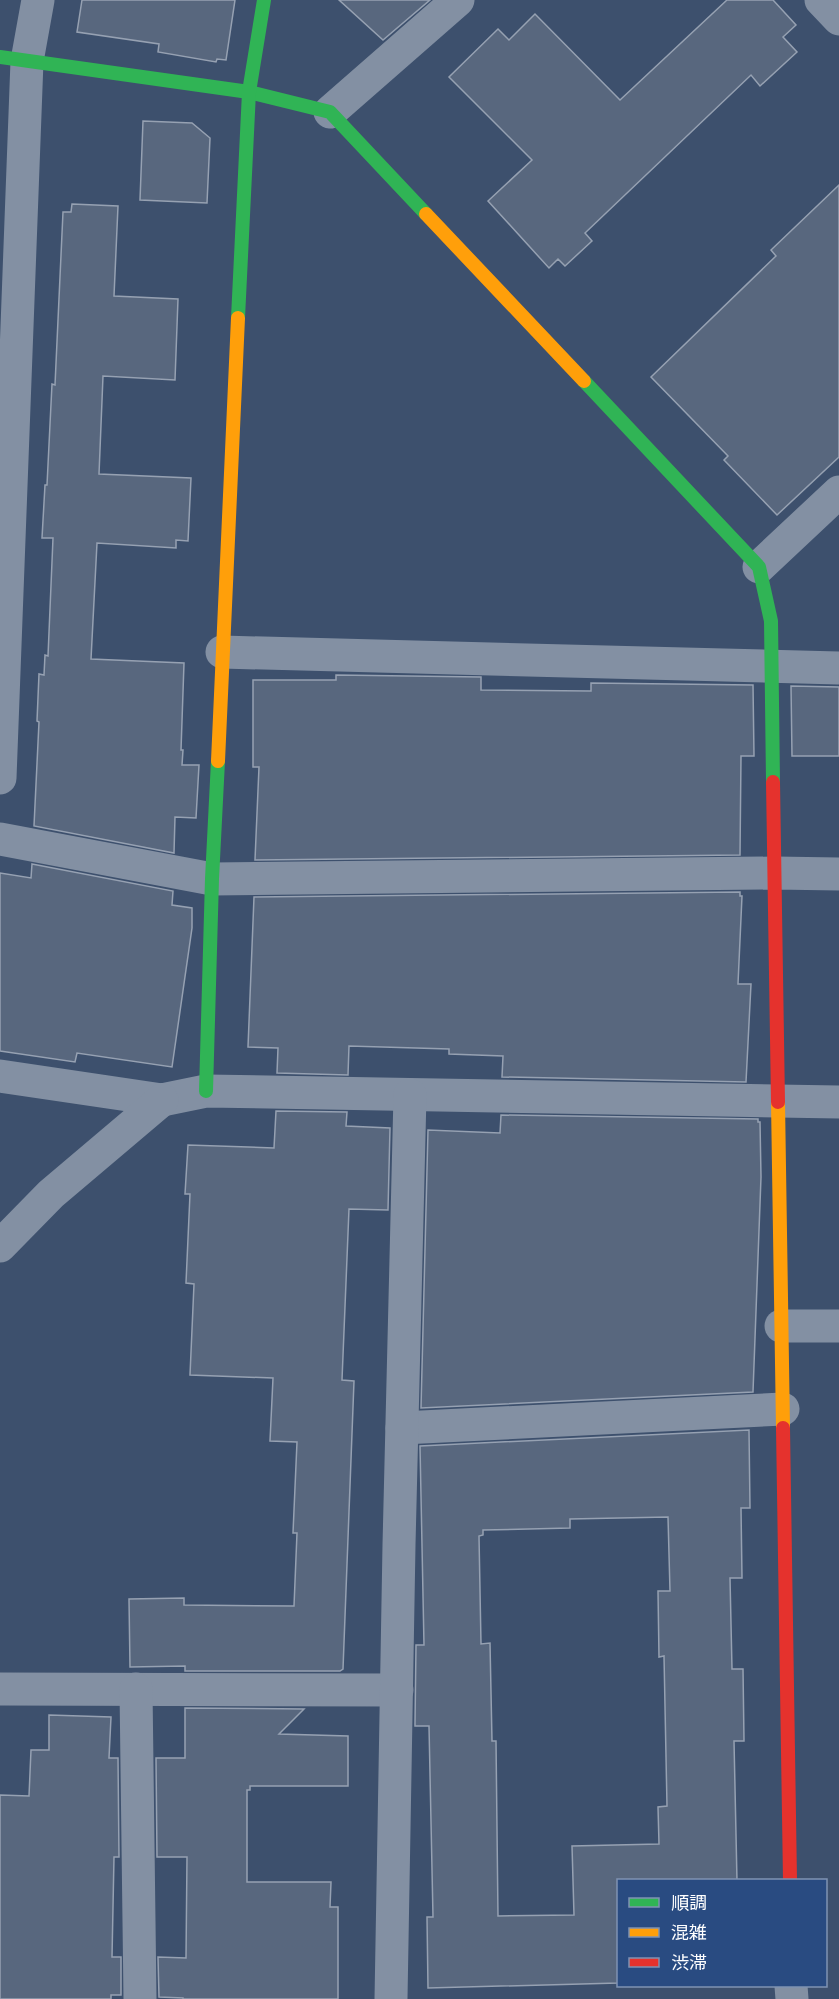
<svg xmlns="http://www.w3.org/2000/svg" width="839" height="1999" font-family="Commissioner,'Noto Sans JP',sans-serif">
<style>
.building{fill:#58677e;stroke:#96a1b2;stroke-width:1.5;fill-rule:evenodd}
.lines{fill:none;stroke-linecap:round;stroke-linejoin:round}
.street{stroke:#8390a3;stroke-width:33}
.fast{stroke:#30b455;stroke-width:14}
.slow{stroke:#ff9f0a;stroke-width:14}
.jam{stroke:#e5322d;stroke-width:14}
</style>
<rect width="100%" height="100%" fill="#3d506d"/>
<g class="building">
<polygon points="82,0 235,0 226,60 217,59 216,62 158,52 159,44 77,32"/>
<polygon points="339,0 430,0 383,40"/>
<polygon points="727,0 773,0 796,25 783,37 797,52 760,86 751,75 585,233 592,241 565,266 558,259 549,268 488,201 532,160 449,77 498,29 509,40 535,14 620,100"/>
<polygon points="143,121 192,123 210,138 207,203 140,200"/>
<polygon points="839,185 839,457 777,515 724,460 728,456 651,377 776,256 771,250"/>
<polygon points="72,204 118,206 114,296 178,299 175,380 103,376 99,474 191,478 188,541 176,540 176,548 97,543 91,659 184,663 181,750 183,750 182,765 199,765 196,818 175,817 174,853 34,826 39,722 37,721 39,674 44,675 45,655 48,656 53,538 42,538 45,485 47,485 52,384 55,385 63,212 71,212"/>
<polygon points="336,675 481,677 481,690 591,691 591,683 753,685 754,756 741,756 740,855 255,860 259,767 253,767 253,680 336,680"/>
<polygon points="791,686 839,687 839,756 792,756"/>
<polygon points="32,864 173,891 172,905 192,908 192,928 172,1067 77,1053 75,1062 0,1051 0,873 31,878"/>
<polygon points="740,892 740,896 742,896 738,984 751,984 746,1082 502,1077 503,1056 449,1054 449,1049 349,1046 348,1075 277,1073 278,1048 248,1047 254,897"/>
<polygon points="276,1111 347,1112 346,1126 390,1128 388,1210 349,1209 342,1380 354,1381 343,1669 340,1671 185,1671 185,1666 130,1667 129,1599 184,1598 184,1605 294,1606 297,1533 293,1533 297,1442 270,1441 273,1378 190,1375 194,1284 186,1283 190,1194 185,1194 188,1145 274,1148"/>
<polygon points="501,1115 758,1119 758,1122 760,1122 761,1177 753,1392 421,1408 428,1130 500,1133"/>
<path d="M749,1430L750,1508H741L742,1578H730L732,1669H743L744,1741H734L737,1881H618V1983L428,1988L427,1917H433L429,1726H415V1724L416,1645H424L420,1446ZM668,1517L670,1591H658L659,1657L664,1656L667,1806L658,1807L659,1844L572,1846L574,1915L498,1916L496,1741H492L490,1643L481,1644L479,1536L483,1535V1530L570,1528V1519Z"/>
<polygon points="185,1708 304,1709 279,1734 348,1736 348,1786 250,1786 250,1790 247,1790 247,1882 331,1882 330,1907 338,1907 338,1999 183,1999 183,1998 159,1997 158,1957 186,1958 187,1857 157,1857 156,1758 185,1758"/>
<polygon points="49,1715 111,1717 109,1758 118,1758 119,1857 114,1857 112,1957 121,1957 121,1995 111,1995 111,1999 0,1999 0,1795 29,1796 31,1750 49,1750"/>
</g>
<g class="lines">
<g class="street">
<polyline points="821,0 839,19"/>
<polyline points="330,112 458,0"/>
<polyline points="759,567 839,492"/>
<polyline points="222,652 839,668"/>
<polyline points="0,778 27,61 38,0"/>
<polyline points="0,839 212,879 775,873 839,874"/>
<polyline points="0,1076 162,1100 206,1091 839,1102"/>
<polyline points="0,1246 51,1194 162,1100"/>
<polyline points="781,1326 839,1326"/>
<polyline points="402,1428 783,1409"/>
<polyline points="0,1689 397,1690"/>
<polyline points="136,1689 140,1999"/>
<polyline points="791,1986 792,1999"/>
<polyline points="391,1999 399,1545 410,1095"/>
</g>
<g class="fast">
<polyline points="0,57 249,92 330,112 426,214"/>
<polyline points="238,318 249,92 264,0"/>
<polyline points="584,381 759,567 771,621 773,782"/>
<polyline points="206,1091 212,879 218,761"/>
</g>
<g class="slow">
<polyline points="426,214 584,381"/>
<polyline points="218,761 238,318"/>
<polyline points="778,1102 783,1428"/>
</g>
<g class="jam">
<polyline points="773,782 778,1102"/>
<polyline points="783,1428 790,1880"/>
</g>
</g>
<rect x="617" y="1879" width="210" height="108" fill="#294b81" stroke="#7f93b3" stroke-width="1.5"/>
<rect x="629" y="1898" width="30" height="9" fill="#30b455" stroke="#7f93b3" stroke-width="1.5"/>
<text x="671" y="1909" font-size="18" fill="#ffffff">順調</text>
<rect x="629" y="1928" width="30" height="9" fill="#ff9f0a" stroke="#7f93b3" stroke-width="1.5"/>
<text x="671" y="1939" font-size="18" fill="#ffffff">混雑</text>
<rect x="629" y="1958" width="30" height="9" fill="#e5322d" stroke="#7f93b3" stroke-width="1.5"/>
<text x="671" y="1969" font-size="18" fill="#ffffff">渋滞</text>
</svg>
